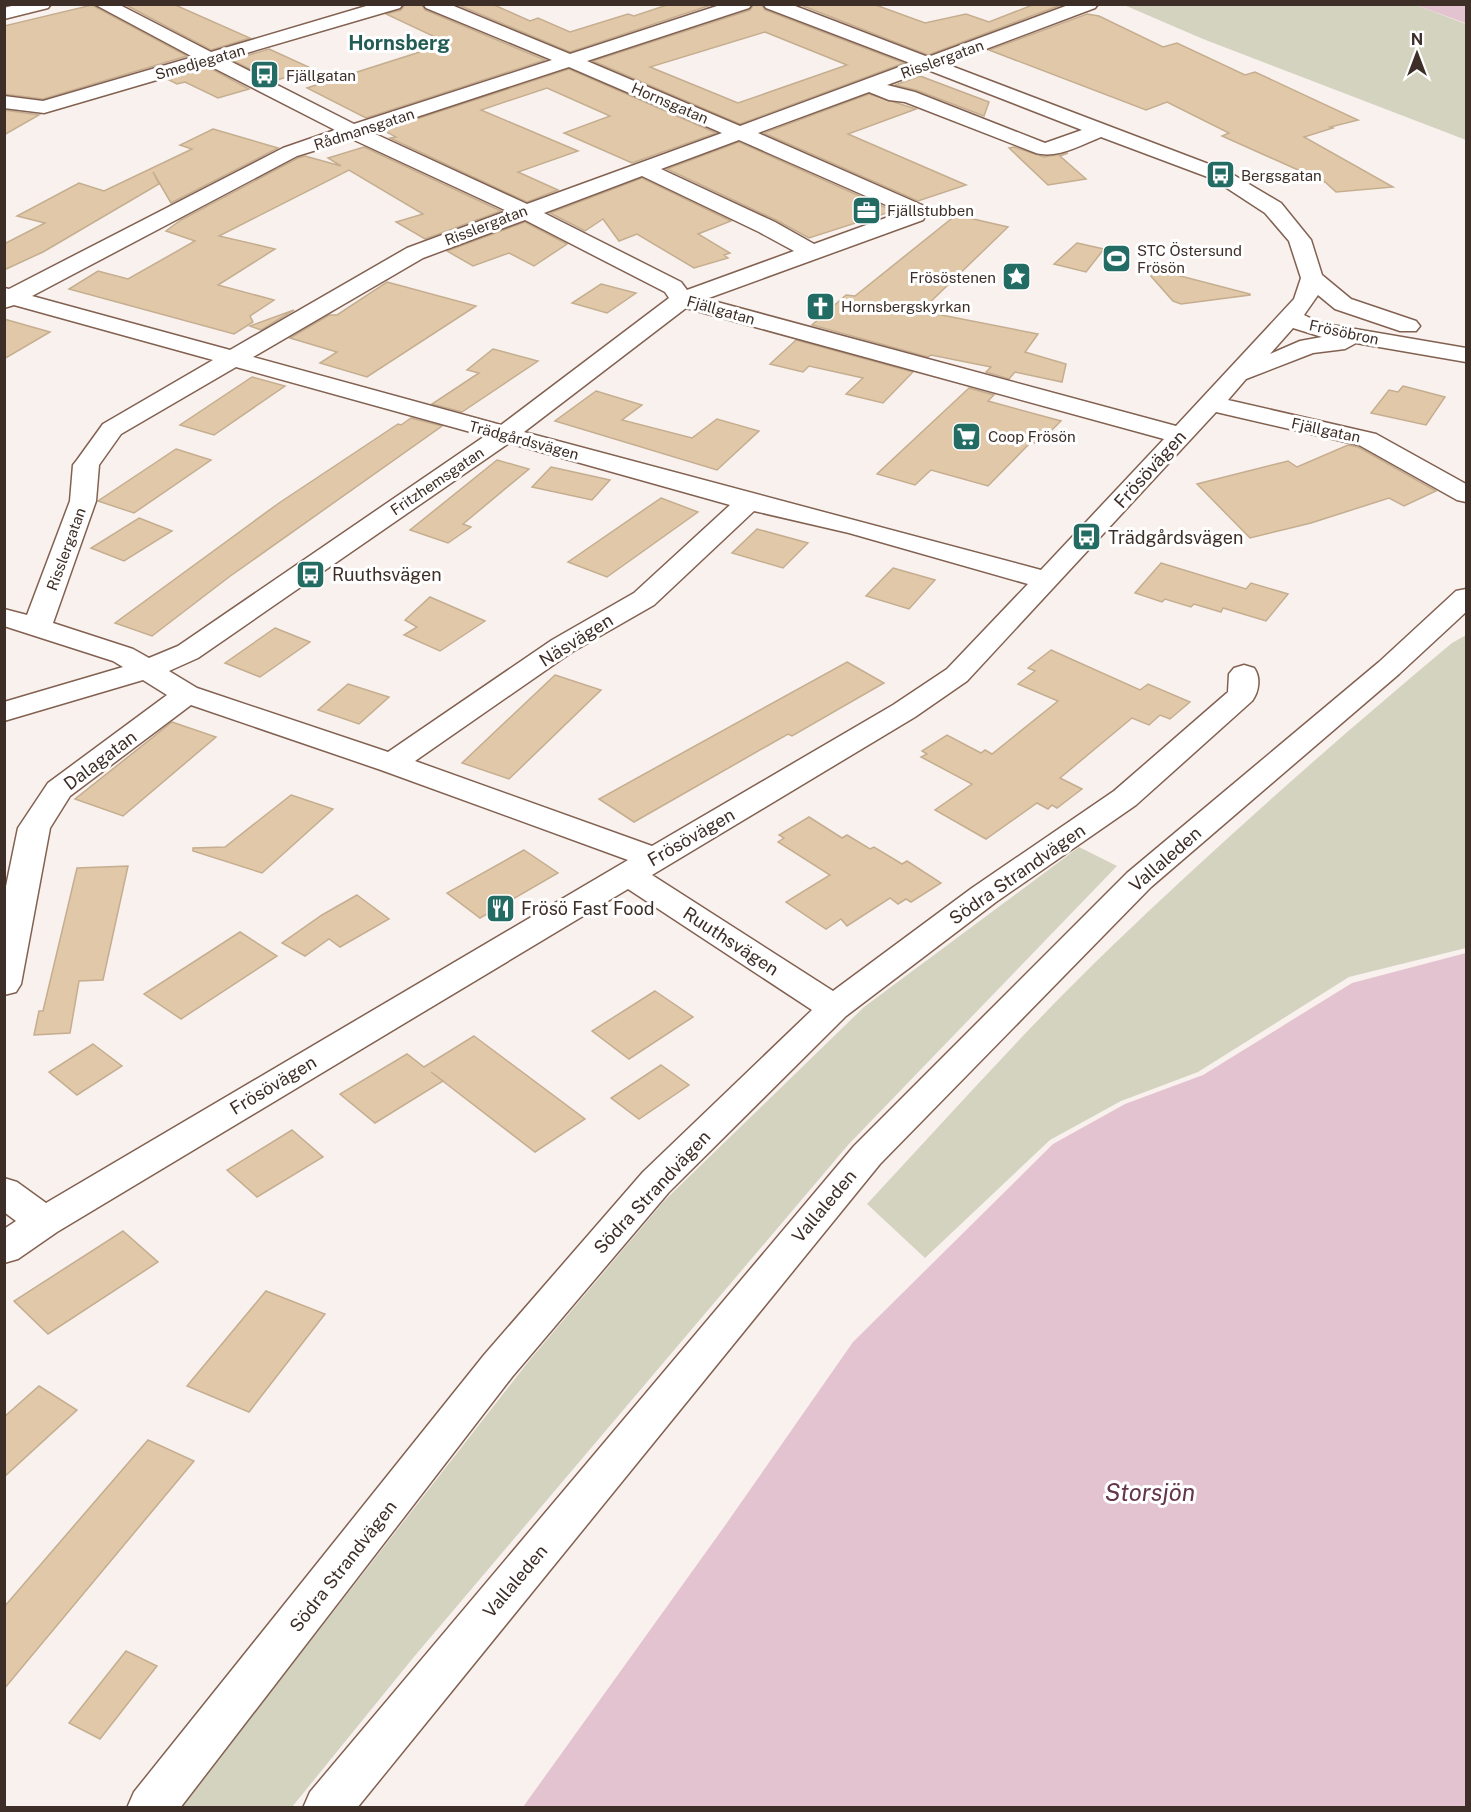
<svg xmlns="http://www.w3.org/2000/svg" width="1471" height="1812" font-family="'Public Sans',sans-serif">
<style>
.green{fill:#d4d3c0}
.water{fill:#e4c3d0}
.building{fill:#e0c8a9;stroke:#c5ae8f;stroke-width:1.5;fill-rule:evenodd}
.lines{fill:none;stroke-linecap:round;stroke-linejoin:round}
.minor-casing{stroke:#826151;stroke-width:3}
.major-casing{stroke:#826151;stroke-width:3}
.minor{fill:#fff;fill-rule:evenodd}
.major{fill:#fff;fill-rule:evenodd}
.labels{text-anchor:middle;dominant-baseline:central;stroke-width:6;stroke-linejoin:round;paint-order:stroke}
.far-street-label{font-size:15px;fill:#3d2e27;stroke:#fff}
.far-poi-label{font-size:15px;fill:#3d2e27;stroke:#fff;text-anchor:start}
.street-label{font-size:18px;fill:#3d2e27;stroke:#fff}
.poi-label{font-size:18px;fill:#3d2e27;stroke:#fff;text-anchor:start}
.far-district-label{font-size:20px;font-weight:bold;fill:#235c55;stroke:#fff}
.near-water-label{font-size:24px;font-style:italic;fill:#63364b;stroke:#fff}
</style>
<rect width="100%" height="100%" fill="#f9f1ee"/>
<g class="green">
<polygon points="1124,5 1416,5 1466,24 1466,140 1203,39"/>
<path d="M1466,635V948L1349,977L1198,1072L1121,1101L1050,1140L925,1258L867,1204C947,1118 1025,1030 1110,948C1220,842 1336,740 1452,643Z"/>
<polygon points="1079,847 1117,866 848,1145 413,1658 292,1807 181,1807 528,1362 664,1201 864,1007"/>
</g>
<g class="water">
<polygon points="1416,5 1466,5 1466,24 1465,23"/>
<polygon points="1466,953 1466,1807 523,1807 724,1527 853,1342 1053,1144 1125,1104 1203,1075 1352,983"/>
</g>
<g class="building">
<polygon points="124,4 173,4 250,38 211,50"/>
<polygon points="405,4 421,4 425,10 545,60 366,118 307,88 448,43 386,14 401,10"/>
<polygon points="456,4 492,4 530,21 538,18 570,32 628,14 634,16 670,4 714,4 570,52"/>
<path d="M754,4H761L765,10L904,63L740,124L593,61L750,10ZM765,32L847,65L738,103L650,67Z"/>
<polygon points="798,4 873,4 925,23 966,14 989,22 1035,4 1061,5 928,55"/>
<polygon points="92,5 187,56 43,99 4,94 4,26"/>
<polygon points="1087,14 1099,16 1163,47 1177,43 1245,75 1255,72 1358,120 1330,127 1333,128 1304,137 1393,187 1336,192 1325,182 1222,136 1229,133 1167,102 1146,110 989,50"/>
<polygon points="269,49 313,69 274,81 232,60"/>
<polygon points="208,67 249,89 218,98 185,82 177,84 167,79"/>
<polygon points="569,69 716,133 632,163 564,133 610,116 547,88 481,110 578,151 518,172 558,190 527,202 390,138 396,137 383,130"/>
<polygon points="920,76 989,102 984,116 916,90 895,85"/>
<polygon points="869,94 916,109 848,134 966,185 918,201 764,133"/>
<polygon points="4,110 39,115 4,135"/>
<polygon points="213,129 278,148 171,203 153,172 159,184 43,252 4,270 4,244 45,223 17,216 79,183 104,191 192,149 180,145"/>
<polygon points="739,142 893,211 809,238 776,220 667,169"/>
<polygon points="364,147 501,211 425,239 396,222 423,214 349,170 219,236 275,249 218,285 274,300 250,316 253,322 234,334 69,289 98,271 128,279 195,241 166,231 181,220 298,158 305,156 341,166 328,158"/>
<polygon points="1014,147 1044,157 1068,153 1060,156 1086,179 1048,185 1009,148"/>
<polygon points="642,178 731,221 698,234 730,253 724,255 728,258 694,268 637,234 619,241 603,219 585,231 550,213"/>
<polygon points="956,215 1008,227 921,311 1038,334 1025,352 1066,364 1062,382 1015,372 1009,379 986,372 991,367 931,355 928,357 812,325 846,295 855,296"/>
<polygon points="525,222 567,244 534,266 509,253 473,266 447,251"/>
<polygon points="1077,243 1104,249 1086,272 1054,264"/>
<polygon points="1142,266 1250,294 1250,295 1181,304 1173,301"/>
<polygon points="387,282 476,306 367,377 320,363 337,352 290,338 329,315 337,315"/>
<polygon points="601,284 636,293 607,313 572,303"/>
<polygon points="294,310 261,330 250,326"/>
<polygon points="4,319 50,332 4,359"/>
<polygon points="796,340 913,372 883,403 846,394 863,378 809,366 803,372 770,364"/>
<polygon points="493,349 538,361 462,412 432,404 479,373 467,370"/>
<polygon points="252,377 285,386 214,435 180,425"/>
<polygon points="1403,386 1445,397 1426,425 1371,413 1389,390 1398,392"/>
<polygon points="969,388 994,395 988,401 1061,421 1038,444 1031,442 988,486 931,470 915,485 877,474"/>
<polygon points="596,391 642,405 622,420 692,438 717,419 759,431 717,470 555,421"/>
<polygon points="411,418 442,426 229,577 152,636 115,623 279,503 398,424 401,425"/>
<polygon points="1348,445 1358,447 1436,491 1404,506 1389,498 1311,523 1250,538 1197,484 1288,461 1297,467"/>
<polygon points="176,449 211,460 134,513 98,501"/>
<polygon points="497,460 529,469 463,524 471,527 448,543 410,530"/>
<polygon points="551,467 610,480 592,500 532,487"/>
<polygon points="661,498 698,512 607,577 568,562"/>
<polygon points="139,518 172,531 124,561 91,548"/>
<polygon points="757,529 808,543 783,568 732,553"/>
<polygon points="1161,563 1246,589 1251,583 1288,594 1266,621 1223,608 1221,612 1194,604 1191,607 1165,599 1162,602 1135,593"/>
<polygon points="893,568 935,580 909,609 866,596"/>
<polygon points="430,597 485,621 440,651 404,635 417,627 405,620"/>
<polygon points="275,628 310,642 260,677 225,663"/>
<polygon points="1051,650 1140,690 1148,684 1190,702 1170,719 1160,715 1149,725 1132,718 1060,778 1082,789 1057,808 1052,805 1048,809 1037,803 986,839 935,810 972,784 921,757 927,754 922,751 947,735 981,753 985,750 992,754 1058,701 1018,684 1035,671 1028,668"/>
<polygon points="847,662 884,683 792,736 788,734 634,822 599,799"/>
<polygon points="555,675 601,690 509,779 462,763"/>
<polygon points="348,684 389,697 359,724 318,710"/>
<polygon points="172,722 216,737 123,816 75,799"/>
<polygon points="291,795 333,809 262,873 193,851 193,848 225,847"/>
<polygon points="809,817 842,838 847,835 870,849 874,847 902,864 907,861 941,883 911,902 906,899 898,904 890,898 847,926 841,919 826,929 786,902 830,875 778,842 784,838 779,835"/>
<polygon points="524,850 558,873 480,918 447,893"/>
<polygon points="128,866 103,980 79,981 70,1033 34,1035 39,1011 43,1011 77,868"/>
<polygon points="357,895 389,919 340,947 329,939 305,956 282,943 322,915"/>
<polygon points="240,932 277,956 181,1019 144,994"/>
<polygon points="655,991 693,1017 629,1059 592,1031"/>
<polygon points="474,1036 585,1119 535,1152 431,1072 443,1081 375,1123 340,1094 407,1054 424,1067"/>
<polygon points="93,1044 122,1066 77,1095 49,1072"/>
<polygon points="661,1065 689,1085 639,1119 611,1098"/>
<polygon points="292,1130 323,1157 257,1197 227,1170"/>
<polygon points="123,1231 158,1262 48,1334 14,1301"/>
<polygon points="266,1291 325,1314 249,1412 187,1386"/>
<polygon points="39,1386 77,1410 4,1477 4,1417"/>
<polygon points="148,1440 194,1461 4,1689 4,1607"/>
<polygon points="126,1651 157,1666 100,1739 69,1723"/>
</g>
<g class="lines">
<defs>
<g id="minor">
<polygon points="19,4 51,4 48,8 4,19 4,8"/>
<path d="M94,4H118L211,52L373,4H403L400,8L226,59L354,124L552,60L426,8L423,4H449L570,54L723,4H752L749,8L587,61L740,126L910,63L766,8L763,4H790L928,57L1071,4H1098L1095,8L946,64L1227,171L1281,203L1311,240L1322,275L1351,299L1416,321L1420,326L1416,331H1400L1335,309L1318,295L1304,315L1320,323L1466,348V362L1356,343L1345,349L1313,353L1246,379L1228,400L1376,434L1466,484V502L1457,500L1359,445L1216,412L967,681L915,717L652,875L833,991L972,888L1114,791L1228,692L1229,674L1234,668L1244,665L1254,668C1261,677 1259,692 1252,701L1136,805L996,902L846,1016L669,1192L512,1377L180,1808H127L134,1792L484,1355L643,1172L812,1010L628,889L57,1232L18,1259L4,1263V1229L16,1221L4,1212V1178L17,1182L46,1203L628,860L381,770L191,705L70,796L50,828L21,984L16,992L4,995V896L18,828L48,783L167,695L143,680L4,721V702L123,667L113,661L4,626V609L27,615L70,501L73,465L77,460L103,424L213,360L14,305L4,308V288L9,289L283,148L335,130L208,65L44,113L4,108V96L43,101L193,57ZM569,67L722,133L527,204L371,132ZM928,70L1082,130L1045,143L915,92L887,85ZM869,92L889,100L905,102L1036,153C1057,159 1081,145 1101,137L1213,179L1265,213L1289,241L1301,278L1294,299L1176,426L706,299L923,220L926,215L922,205L758,133ZM352,139L507,211L407,248L230,350L32,296L297,156ZM739,140L902,212L814,244L775,222L661,169ZM642,176L759,232L794,251L687,290L681,282L544,213ZM525,220L665,292L669,298L501,425L253,357L423,258ZM686,308L1164,439L1041,570L524,432ZM1293,328L1322,337L1300,341L1270,354ZM236,367L485,436L178,646L149,658L133,649L53,623L96,501L99,465L121,434ZM509,443L730,505L634,593L552,640L388,752L197,688L169,671L198,658ZM754,511L849,533L1028,584L947,669L893,705L652,846L415,761L572,652L654,605Z"/>
</g>
<polygon id="major" points="1466,589 1466,612 1399,674 1151,887 880,1164 357,1808 303,1808 310,1792 854,1146 1127,873 1379,662 1456,591"/>
</defs>
<use href="#minor" class="minor-casing"/>
<use href="#major" class="major-casing"/>
<use href="#minor" class="minor"/>
<use href="#major" class="major"/>
</g>
<defs>
<symbol id="bus-square" viewBox="-11 -11 22 22"><rect x="-9" y="-9" width="18" height="18" rx="4" fill="#236c64" stroke="#fff"/><path d="M-5-6H5V4H4V6H2V4H-2V6H-4V4H-5ZM-3.5-4V0h7V-4ZM-3.5 1.2v1.5H-2V1.2ZM2 1.2v1.5H3.5V1.2Z" fill="#fff"/></symbol>
<symbol id="office-square" viewBox="-11 -11 22 22"><rect x="-9" y="-9" width="18" height="18" rx="4" fill="#236c64" stroke="#fff"/><path d="M-6-3h4V-5.5h4V-3h4V5H-6ZM-1-4.5V-3h2v-1.5ZM-6 0V1H6V0Z" fill="#fff"/></symbol>
<symbol id="stadium-square" viewBox="-11 -11 22 22"><rect x="-9" y="-9" width="18" height="18" rx="4" fill="#236c64" stroke="#fff"/><path d="M0-5a6.5 5 0 1 0 0 10a6.5 5 0 1 0 0-10ZM-3.5-1.8h7v3.6h-7Z" fill="#fff"/></symbol>
<symbol id="sight-square" viewBox="-11 -11 22 22"><rect x="-9" y="-9" width="18" height="18" rx="4" fill="#236c64" stroke="#fff"/><path d="M0-6L1.8-2.2L6-1.7L2.9 1.2L3.7 5.4L0 3.3L-3.7 5.4L-2.9 1.2L-6-1.7L-1.8-2.2Z" fill="#fff"/></symbol>
<symbol id="church-square" viewBox="-11 -11 22 22"><rect x="-9" y="-9" width="18" height="18" rx="4" fill="#236c64" stroke="#fff"/><path d="M-1.2-6h2.4v3.5h3.3v2.4h-3.3V6h-2.4V-.1h-3.3v-2.4h3.3Z" fill="#fff"/></symbol>
<symbol id="supermarket-square" viewBox="-11 -11 22 22"><rect x="-9" y="-9" width="18" height="18" rx="4" fill="#236c64" stroke="#fff"/><path d="M-6-5.5h2.5l.6 2H6L4.5 2H-2.5L-4.4-4H-6ZM-1.5 3.2a1.3 1.3 0 1 0 .1 0ZM3 3.2a1.3 1.3 0 1 0 .1 0Z" fill="#fff"/></symbol>
<symbol id="restaurant-square" viewBox="-11 -11 22 22"><rect x="-9" y="-9" width="18" height="18" rx="4" fill="#236c64" stroke="#fff"/><path d="M-5-6h1v4h1v-4h1v4h1v-4h1v5L-1.5 .5V6h-2V.5L-5-1ZM5-6V6H3V1.5H1.5Q1.5-4 5-6Z" fill="#fff"/></symbol>
</defs>
<g fill-rule="evenodd">
<use href="#bus-square" x="248" y="58" width="33" height="33"/>
<use href="#bus-square" x="1204" y="158" width="33" height="33"/>
<use href="#office-square" x="850" y="194" width="33" height="33"/>
<use href="#stadium-square" x="1100" y="242" width="33" height="33"/>
<use href="#sight-square" x="1000" y="260" width="33" height="33"/>
<use href="#church-square" x="804" y="290" width="33" height="33"/>
<use href="#supermarket-square" x="950" y="420" width="33" height="33"/>
<use href="#bus-square" x="1070" y="520" width="33" height="33"/>
<use href="#bus-square" x="294" y="558" width="33" height="33"/>
<use href="#restaurant-square" x="484" y="892" width="33" height="33"/>
</g>
<g class="labels">
<g class="far-street-label">
<text transform="translate(942 59) rotate(-20)">Risslergatan</text>
<text transform="translate(200 62) rotate(-16)">Smedjegatan</text>
<text transform="translate(670 103) rotate(23)">Hornsgatan</text>
<text transform="translate(364 129) rotate(-18)">Rådmansgatan</text>
<text transform="translate(486 225) rotate(-21)">Risslergatan</text>
<text transform="translate(721 310) rotate(16)">Fjällgatan</text>
<text transform="translate(1344 332) rotate(12)">Frösöbron</text>
<text transform="translate(1326 430) rotate(12)">Fjällgatan</text>
<text transform="translate(524 440) rotate(15)">Trädgårdsvägen</text>
<text transform="translate(437 481) rotate(-34)">Fritzhemsgatan</text>
<text transform="translate(66 549) rotate(-70)">Risslergatan</text>
</g>
<g class="far-poi-label">
<text x="286" y="75">Fjällgatan</text>
<text x="1241" y="175">Bergsgatan</text>
<text x="887" y="210">Fjällstubben</text>
<text x="1137" y="250">STC Östersund<tspan x="1137" dy="17">Frösön</tspan></text>
<text x="996" y="277" text-anchor="end">Frösöstenen</text>
<text x="841" y="306">Hornsbergskyrkan</text>
<text x="988" y="436">Coop Frösön</text>
</g>
<g class="street-label">
<text transform="translate(1150 469) rotate(-48)">Frösövägen</text>
<text transform="translate(576 640) rotate(-32)">Näsvägen</text>
<text transform="translate(100 760) rotate(-37)">Dalagatan</text>
<text transform="translate(691 837) rotate(-30)">Frösövägen</text>
<text transform="translate(1165 859) rotate(-41)">Vallaleden</text>
<text transform="translate(1017 874) rotate(-35)">Södra Strandvägen</text>
<text transform="translate(731 941) rotate(33)">Ruuthsvägen</text>
<text transform="translate(273 1085) rotate(-31)">Frösövägen</text>
<text transform="translate(652 1192) rotate(-47)">Södra Strandvägen</text>
<text transform="translate(824 1206) rotate(-50)">Vallaleden</text>
<text transform="translate(343 1566) rotate(-52)">Södra Strandvägen</text>
<text transform="translate(515 1581) rotate(-50)">Vallaleden</text>
</g>
<g class="poi-label">
<text x="1108" y="537">Trädgårdsvägen</text>
<text x="332" y="574">Ruuthsvägen</text>
<text x="521" y="908">Frösö Fast Food</text>
</g>
<g class="far-district-label">
<text x="399" y="43">Hornsberg</text>
</g>
<g class="near-water-label">
<text x="1150" y="1492">Storsjön</text>
</g>
</g>
<rect width="1471" height="1812" fill="none" stroke="#3d2e27" stroke-width="12"/>
<g transform="translate(1417 54)" stroke="#ffffff" stroke-width="4.5" paint-order="stroke">
<path d="M0-4.5L10 22L0 15L-10 22Z" fill="#3d2e27"/>
<text y="-9" font-size="16" font-weight="bold" text-anchor="middle" fill="#3d2e27">N</text>
</g>
</svg>
